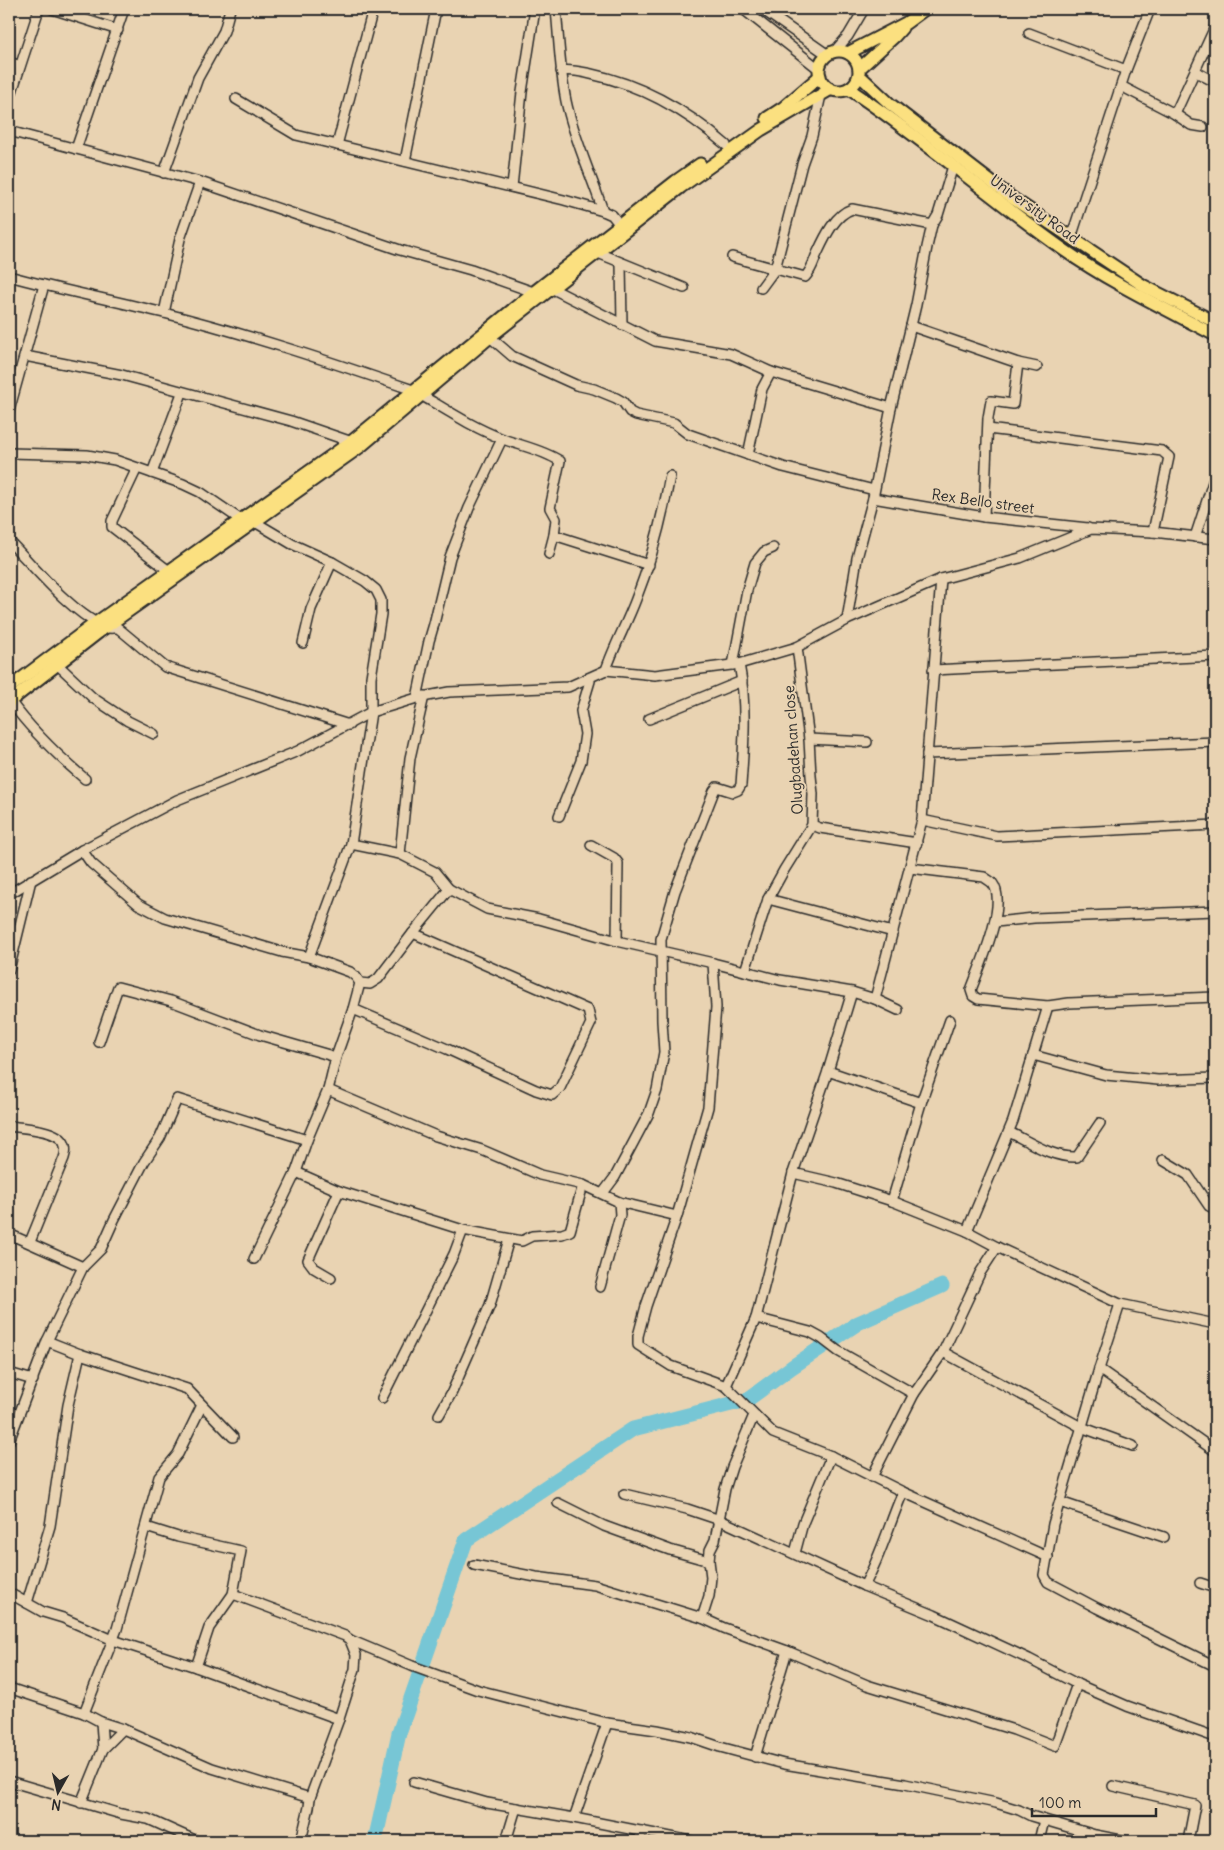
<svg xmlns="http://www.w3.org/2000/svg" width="1224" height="1850" font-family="Delius,sans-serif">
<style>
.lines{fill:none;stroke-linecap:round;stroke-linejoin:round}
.river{stroke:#77c6d5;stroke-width:15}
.minor-casing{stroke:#2b2b2b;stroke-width:12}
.major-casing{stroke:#2b2b2b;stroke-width:15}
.minor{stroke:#e9d3b2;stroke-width:9}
.major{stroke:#fbe080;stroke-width:11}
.labels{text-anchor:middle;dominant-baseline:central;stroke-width:4;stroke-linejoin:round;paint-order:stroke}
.street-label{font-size:15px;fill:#2b2b2b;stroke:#e9d3b2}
</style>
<rect width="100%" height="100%" fill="#e9d3b2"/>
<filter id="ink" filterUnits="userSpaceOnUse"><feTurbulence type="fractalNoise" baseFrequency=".02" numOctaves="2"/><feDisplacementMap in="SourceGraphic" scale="10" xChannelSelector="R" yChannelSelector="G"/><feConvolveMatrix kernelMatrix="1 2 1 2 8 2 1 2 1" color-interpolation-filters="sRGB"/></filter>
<g filter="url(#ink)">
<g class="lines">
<polyline class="river" points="375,1841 399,1733 466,1540 633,1429 747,1400 792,1367 858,1323 942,1286"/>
<defs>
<g id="minor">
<polyline points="52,9 118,30"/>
<path d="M556,9C559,40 560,71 566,101C574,139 591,174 603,211"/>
<polyline points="743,9 819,69"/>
<polyline points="762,9 828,55"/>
<polyline points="1029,33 1126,70"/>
<polyline points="834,52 848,36 864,9"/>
<polyline points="9,62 20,66"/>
<path d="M561,71C571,69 581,72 591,74C643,85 687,111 726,145"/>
<polyline points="1196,72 1215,82"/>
<polyline points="1121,86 1175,114 1191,125 1203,127"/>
<polyline points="236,99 296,135 564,200 603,211 612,215 620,225"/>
<polyline points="9,101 39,9"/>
<polyline points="1175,114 1215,27"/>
<polyline points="9,131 200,182 400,250 471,270 539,294"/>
<polyline points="337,145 373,9"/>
<polyline points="76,149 124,9"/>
<polyline points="405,161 436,9"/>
<polyline points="164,173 198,78 224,31 230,9"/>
<polyline points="512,187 522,92 535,9"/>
<polyline points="1071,238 1126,70 1150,9"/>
<polyline points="598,253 684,288"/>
<path d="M732,257L805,277C811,271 813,264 816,256C824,239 834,215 852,209L932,225"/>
<polyline points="621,264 622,325"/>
<path d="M9,276C60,290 112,300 164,313C248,334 331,362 413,390"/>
<polyline points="761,288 775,269 802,164 812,136 821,95"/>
<polyline points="553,289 655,341 731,354 771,372"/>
<polyline points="164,313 180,239 200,182"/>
<polyline points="911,326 1018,363 1037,367"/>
<polyline points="490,337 512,356 576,385 594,389 616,398 623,402 630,412 636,415 674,423 688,434 783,467 874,490"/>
<polyline points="25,356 122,375 291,421 355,443"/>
<path d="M421,395C448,411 474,428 503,439C522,446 543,450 560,461L550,508L556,519L554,535L549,554"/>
<polyline points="9,411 44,285"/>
<polyline points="988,429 1162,451 1169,457 1153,532"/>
<polyline points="9,453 87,455 115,460 183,484 200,492 241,520"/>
<polyline points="748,455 762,389 771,372 891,408"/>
<polyline points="137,468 112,521 112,527 169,571"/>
<polyline points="152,473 182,393"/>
<polyline points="873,498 984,517 1088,528"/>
<polyline points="984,517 988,418 991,401 1013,404 1018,363"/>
<polyline points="255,522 292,544 332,562 365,581 376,590 381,600 381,614 371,677 371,712 351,844 309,957"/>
<polyline points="554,535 649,565"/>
<polyline points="1195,537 1215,476"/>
<path d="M9,541C38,571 66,607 103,627C107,629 113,628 118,628L165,667L349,725"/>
<polyline points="847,620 857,558 873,498 891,408 916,305 927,247 932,225 938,215 953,166"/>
<polyline points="303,643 311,609 332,562"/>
<polyline points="57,664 93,698 128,721 154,734"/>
<polyline points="733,665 747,590 755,563 764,552 773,548"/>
<path d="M606,670C614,646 627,623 636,599C652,559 662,519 670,476"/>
<polyline points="933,670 1215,656"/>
<polyline points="417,698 429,641 434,624 450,557 469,508 502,439"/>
<path d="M10,701C32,731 57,755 85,779"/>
<polyline points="649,719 742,681"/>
<polyline points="809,739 867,742"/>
<polyline points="927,754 1215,742"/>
<polyline points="559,816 581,761 585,734 581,711 590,681 589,678"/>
<polyline points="922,820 997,836 1215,825"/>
<polyline points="812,825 820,828 917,843"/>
<polyline points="351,844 400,854 435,872 449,889 487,909 539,919 617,941 713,963 716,1007 708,1107 677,1216 646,1306 638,1336 638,1345 671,1366 726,1386 773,1433 831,1456 903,1492 1048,1557"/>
<polyline points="591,845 614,858 618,863 617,941"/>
<polyline points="82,850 91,863 138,904 165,918 282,952 309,957 350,972 356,977 360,983 353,1009 336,1057 328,1090 307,1140 296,1172 254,1259"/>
<polyline points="400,854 410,758 424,696"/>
<path d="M910,868L984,877C986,879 991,881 993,884C1008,904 979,968 971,990L973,996L978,999L1048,1006L1069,1003L1215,997"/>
<polyline points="9,894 82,850 177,800 298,751 371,712 417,698 449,692 568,687 606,670 655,675 739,664 797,647 847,620 941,579 1020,558 1091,529 1153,532 1215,539"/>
<polyline points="768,899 784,870 812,825 813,794 811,776 809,739 797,647"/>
<polyline points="996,922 1034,918 1215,911"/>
<polyline points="713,963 780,980 852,992 875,999 898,1010"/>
<polyline points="9,970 31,880"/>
<polyline points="745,971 768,899 893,932"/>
<polyline points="360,983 370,984 378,979 413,933"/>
<polyline points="875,999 922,820 941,579"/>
<polyline points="353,1009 447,1049 536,1090 552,1095 560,1088 591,1023 588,1010 413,933 449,889"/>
<polyline points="99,1042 118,987 171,1001 260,1035 336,1057"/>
<polyline points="1033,1055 1106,1075 1158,1080 1215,1078"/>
<polyline points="828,1071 921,1103"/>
<polyline points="328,1090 436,1136 482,1150 540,1175 583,1185 619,1202 677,1216"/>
<path d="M9,1126C23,1128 62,1129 65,1146C66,1149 65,1155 64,1158L30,1242"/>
<path d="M1009,1132C1030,1142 1052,1158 1077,1157L1100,1123"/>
<polyline points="1163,1160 1188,1175 1209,1206 1215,1209"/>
<polyline points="296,1172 339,1191 463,1230 522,1241 532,1236 562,1234 570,1231 583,1185"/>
<polyline points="793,1173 836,1183 892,1201 967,1231 997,1247 1120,1304 1215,1324"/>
<path d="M603,1193L615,1177L649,1113L657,1090L664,1052L662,1021L661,939L675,891L714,791L717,787L733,792L738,790L741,785C744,744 747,704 739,664"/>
<polyline points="892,1201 921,1103 950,1020"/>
<polyline points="967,1231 1013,1121 1048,1006"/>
<polyline points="9,1234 83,1267"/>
<polyline points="331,1278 314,1268 308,1260 339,1191"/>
<polyline points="600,1287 620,1215 619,1202"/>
<polyline points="1120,1304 1099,1369 1053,1524 1044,1575 1048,1582 1097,1608 1215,1666"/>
<polyline points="756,1318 810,1332 821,1338 838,1351 914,1394"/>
<polyline points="47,1341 80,1354 187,1389 233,1437"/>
<polyline points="943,1352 1081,1427 1133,1446"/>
<polyline points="1099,1369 1215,1451"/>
<polyline points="9,1373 33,1380"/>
<polyline points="726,1386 756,1318 793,1173 828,1071 852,992"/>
<polyline points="382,1398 454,1254 463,1230"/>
<polyline points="439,1415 452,1392 490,1305 509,1239"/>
<polyline points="9,1441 47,1341 83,1267 101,1249 114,1220 144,1162 160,1138 177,1099 307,1140"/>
<polyline points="872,1477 914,1394 943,1352 980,1273 997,1247"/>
<polyline points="624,1494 687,1509 720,1520 864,1586 934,1615 1029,1659 1077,1684 1127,1706 1215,1737"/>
<polyline points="1060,1502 1164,1537"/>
<polyline points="558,1503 604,1526 670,1550 709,1561"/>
<polyline points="146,1527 178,1537 241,1551 233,1594 209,1628 196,1667"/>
<polyline points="795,1553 803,1523 831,1456"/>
<polyline points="474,1565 536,1577 595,1585 702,1618 724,1628 787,1651 867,1685 1014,1730 1055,1746 1077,1684"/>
<polyline points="1200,1583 1215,1588"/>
<path d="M864,1586C881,1556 889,1524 903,1492"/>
<polyline points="9,1593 43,1612 63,1618 113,1640 196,1667 339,1719"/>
<polyline points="233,1594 345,1636 350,1640 356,1655 355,1669 339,1719 310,1798 309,1807 301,1841"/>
<polyline points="27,1603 50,1526 68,1405 80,1354"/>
<polyline points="702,1618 709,1596 711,1577 709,1561 710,1550 715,1540 725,1489 732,1467 754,1415"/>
<polyline points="350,1640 412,1666 478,1690 607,1723 657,1730 691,1737 720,1747 784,1764 905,1784 996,1803 1019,1810 1031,1816 1095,1835 1126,1841"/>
<polyline points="9,1688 84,1713 101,1722 123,1729 212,1768 310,1798"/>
<polyline points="84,1713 117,1629 159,1477 178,1454 202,1405"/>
<polyline points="101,1722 103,1749"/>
<polyline points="755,1757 787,1651"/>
<polyline points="9,1781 121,1814 148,1819 197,1841"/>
<polyline points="414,1782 487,1803 574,1818 691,1841"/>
<polyline points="1113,1786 1195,1805 1188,1841"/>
<polyline points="81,1803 103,1749 123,1729"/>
<polyline points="574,1818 607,1723"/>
<polyline points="506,1841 516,1808"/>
<polyline points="639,1841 642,1831"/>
<polyline points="1039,1841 1044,1820"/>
</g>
<g id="major">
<circle cx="839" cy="71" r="20"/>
<polyline points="848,53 906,23 925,9"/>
<polyline points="859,69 894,37 902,28"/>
<polyline points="859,75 890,104 1012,198 1144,286 1215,322"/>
<path d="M849,89C923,138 990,198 1064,250C1111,283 1164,308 1215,335"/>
<polyline points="767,118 784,107 820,76"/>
<polyline points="9,688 97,622 352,441 534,292 676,181 700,164"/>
<polyline points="9,702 99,632 360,447 490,337 681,187 761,130 831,89"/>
</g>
</defs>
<use href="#minor" class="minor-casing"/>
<use href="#major" class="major-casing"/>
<use href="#minor" class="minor"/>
<use href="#major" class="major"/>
</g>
</g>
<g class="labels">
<g class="street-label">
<text transform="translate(1035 209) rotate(36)">University Road</text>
<text transform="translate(983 501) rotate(8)">Rex Bello street</text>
<text transform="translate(793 750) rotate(-94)">Olugbadehan close</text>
</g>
</g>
<rect width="1224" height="1850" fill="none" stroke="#e9d3b2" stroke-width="30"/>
<rect x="15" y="15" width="1194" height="1820" fill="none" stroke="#2b2b2b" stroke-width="2" filter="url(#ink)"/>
<g transform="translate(58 1792) rotate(188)" stroke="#e9d3b2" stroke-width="4" paint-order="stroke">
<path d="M0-4L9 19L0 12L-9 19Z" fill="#2b2b2b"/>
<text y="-8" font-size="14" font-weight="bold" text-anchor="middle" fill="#2b2b2b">N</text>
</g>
<path d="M1032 1808v8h124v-8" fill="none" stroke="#2b2b2b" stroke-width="2.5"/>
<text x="1039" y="1808" font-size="15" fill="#2b2b2b" stroke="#e9d3b2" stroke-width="4" paint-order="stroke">100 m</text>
</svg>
